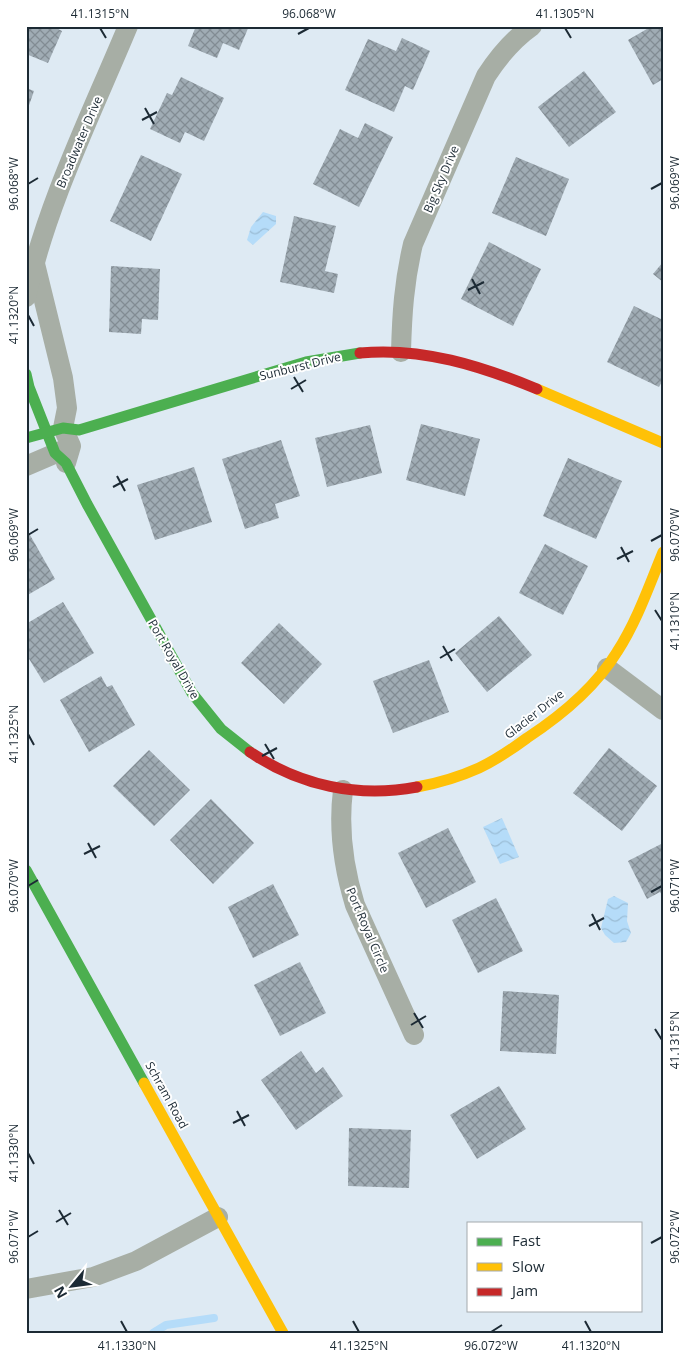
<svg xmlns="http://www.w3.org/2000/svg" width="689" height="1359" font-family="'Open Sans',sans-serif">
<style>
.water{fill:url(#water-waves)}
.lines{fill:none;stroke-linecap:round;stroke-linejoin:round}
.stream{stroke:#b5dcf9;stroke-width:8}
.building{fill:url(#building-cross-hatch)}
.street{stroke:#a7aea5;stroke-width:20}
.fast{stroke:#4caf50;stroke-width:11}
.slow{stroke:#ffc107;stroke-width:11}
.jam{stroke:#c62828;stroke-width:11}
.ticks{fill:none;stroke:#1c2a34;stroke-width:2}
.labels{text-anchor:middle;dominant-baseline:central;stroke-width:4;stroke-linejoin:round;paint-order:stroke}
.street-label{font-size:12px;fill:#1c2a34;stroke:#fff}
.neatline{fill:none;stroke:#1c2a34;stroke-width:2}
.ticks-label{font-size:12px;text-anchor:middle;fill:#1c2a34}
</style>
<defs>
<pattern id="water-waves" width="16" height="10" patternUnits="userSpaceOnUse" patternTransform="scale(1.25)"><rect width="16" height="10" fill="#b5dcf9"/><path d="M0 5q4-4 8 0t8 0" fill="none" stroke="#9bbdd6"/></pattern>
<pattern id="building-cross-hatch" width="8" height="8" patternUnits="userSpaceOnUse" patternTransform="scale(1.25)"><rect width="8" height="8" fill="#a0acb4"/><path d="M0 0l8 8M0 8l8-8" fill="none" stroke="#828c93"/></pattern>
</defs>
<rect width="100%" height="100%" fill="#deeaf3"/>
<g class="water">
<polygon points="263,212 276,216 276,224 253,245 247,240 251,227"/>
<polygon points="502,818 519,857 500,864 483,827"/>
<polygon points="614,896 628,903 627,921 631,933 626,942 614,943 605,935 601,928 608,899"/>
</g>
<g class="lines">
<polyline class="stream" points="153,1333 166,1325 214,1318"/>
</g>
<g class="building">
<polygon points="26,26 52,26 62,31 48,63 26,54"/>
<polygon points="196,26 249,26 239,50 223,43 217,58 188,46"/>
<polygon points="652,26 663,26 663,79 653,85 628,40"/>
<polygon points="402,38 430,51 413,90 405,86 394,112 345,90 368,39 396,51"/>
<polygon points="584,71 616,112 569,147 538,107"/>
<polygon points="181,77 224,98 204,141 185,132 180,143 150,129 167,93 172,95"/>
<polygon points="26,88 34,91 27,111 26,111"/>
<polygon points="365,123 393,137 359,207 313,184 340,129 358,138"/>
<polygon points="141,155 182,174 151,241 110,221"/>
<polygon points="516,157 569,179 546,236 492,213"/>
<polygon points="294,216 336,226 325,271 338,274 334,293 280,282"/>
<polygon points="489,242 541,269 513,326 461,299"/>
<polygon points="663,262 663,282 653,274"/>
<polygon points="111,266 160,269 158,320 142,319 141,334 109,332"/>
<polygon points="634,306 663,320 663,380 659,387 607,362"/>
<polygon points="421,424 480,439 465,496 406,480"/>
<polygon points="370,425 382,473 327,487 315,438"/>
<polygon points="281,440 300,496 275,504 279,518 245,529 222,459"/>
<polygon points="568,458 622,481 596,539 543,516"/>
<polygon points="194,467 212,522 155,540 137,485"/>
<polygon points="26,528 55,579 26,596"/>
<polygon points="545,544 588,566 563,615 519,593"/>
<polygon points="63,602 94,653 44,683 26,654 26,624"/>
<polygon points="499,616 532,655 487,692 455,653"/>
<polygon points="279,623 322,664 284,704 241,663"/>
<polygon points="429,660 449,712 393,733 373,681"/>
<polygon points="101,676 107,687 112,685 135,725 89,752 60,700"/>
<polygon points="609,748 657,786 622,831 573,793"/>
<polygon points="149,750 190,790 154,826 113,786"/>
<polygon points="211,799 254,843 213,884 170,840"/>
<polygon points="448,828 476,882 426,908 398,853"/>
<polygon points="663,843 663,897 660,892 647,899 628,861"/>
<polygon points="273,884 299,935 253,958 228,907"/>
<polygon points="496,898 523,951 478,973 452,920"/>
<polygon points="300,962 326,1013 280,1036 254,985"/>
<polygon points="503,991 559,995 556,1054 500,1051"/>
<polygon points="301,1051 316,1073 323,1067 343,1096 296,1130 261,1080"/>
<polygon points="499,1086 526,1129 477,1159 450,1115"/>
<polygon points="349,1128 411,1130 409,1188 348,1186"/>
</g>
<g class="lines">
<g class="street">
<polyline points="35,264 63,378 67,408 63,428 71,446 66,463"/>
<path d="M26,297C47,203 91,115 128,26"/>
<path d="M401,352C402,314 404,282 413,244L486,76C499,56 512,40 532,26"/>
<polyline points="26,466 68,448"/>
<polyline points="607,668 663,710"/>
<path d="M343,790C338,830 343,866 355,905L414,1035"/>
<polyline points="26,1289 93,1277 136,1261 218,1217"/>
</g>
<g class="fast">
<polyline points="26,374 29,387 55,453 66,463 87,504 192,693 221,729 250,752"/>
<polyline points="26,438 63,428 79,430 306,362 360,353"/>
<polyline points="26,870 144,1083"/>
</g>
<g class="slow">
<polyline points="537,389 663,443"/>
<path d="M417,787C439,783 459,777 479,768C496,760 512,749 527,738C562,715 595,688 617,652C637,621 649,586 663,552"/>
<polyline points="144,1083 283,1333"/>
</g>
<g class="jam">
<path d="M360,353C422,347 481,366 537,389"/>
<path d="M250,752C300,786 358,798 417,787"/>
</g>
</g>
<path class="ticks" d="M100,28L106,38M565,28L571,38M298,34L309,28M145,108L154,124M142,120L157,112M28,184L38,178M651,189L662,183M472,279L480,294M468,290L484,282M28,315L34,326M294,377L303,392M291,389L306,380M117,476L125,491M113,487L128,479M28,535L38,529M651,541L662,535M621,547L629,562M617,559L633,551M655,610L662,621M443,646L452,661M440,658L455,649M28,734L34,745M265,744L274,759M262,756L277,748M88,843L96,858M84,854L100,846M28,886L38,880M651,892L662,886M592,914L600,930M589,926L604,918M414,1013L423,1028M411,1025L426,1016M655,1029L662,1040M237,1111L245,1126M233,1123L249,1115M28,1153L34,1164M59,1210L68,1225M56,1222L71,1213M28,1237L38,1231M651,1243L662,1237M121,1321L127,1332M353,1321L359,1332M585,1321L591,1332M491,1332L502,1325"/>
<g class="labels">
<g class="street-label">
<text transform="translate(79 142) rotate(-67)">Broadwater Drive</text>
<text transform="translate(441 179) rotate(-67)">Big Sky Drive</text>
<text transform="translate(300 366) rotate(-14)">Sunburst Drive</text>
<text transform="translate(174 659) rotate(60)">Port Royal Drive</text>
<text transform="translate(534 714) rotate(-38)">Glacier Drive</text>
<text transform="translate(368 930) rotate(67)">Port Royal Circle</text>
<text transform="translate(167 1095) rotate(61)">Schram Road</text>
</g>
</g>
<rect width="689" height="1359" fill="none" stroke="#ffffff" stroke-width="55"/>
<rect x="467" y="1222" width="175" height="90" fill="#ffffff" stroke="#a4aaae"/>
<rect x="477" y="1238" width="25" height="8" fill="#4caf50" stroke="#a4aaae"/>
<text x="512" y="1246" font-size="15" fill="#1c2a34">Fast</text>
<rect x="477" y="1263" width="25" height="8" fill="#ffc107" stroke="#a4aaae"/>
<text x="512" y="1272" font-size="15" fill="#1c2a34">Slow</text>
<rect x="477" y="1288" width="25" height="8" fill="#c62828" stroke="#a4aaae"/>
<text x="512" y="1296" font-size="15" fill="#1c2a34">Jam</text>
<g transform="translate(72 1286) rotate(241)" stroke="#ffffff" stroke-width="4" paint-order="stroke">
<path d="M0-4L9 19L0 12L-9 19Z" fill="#1c2a34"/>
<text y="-8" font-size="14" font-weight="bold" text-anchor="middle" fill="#1c2a34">N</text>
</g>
<rect x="28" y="28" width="634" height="1304" class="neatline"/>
<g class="ticks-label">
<text x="100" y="18">41.1315°N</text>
<text x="309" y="18">96.068°W</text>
<text x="565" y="18">41.1305°N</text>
<text transform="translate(675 183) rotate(-90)" y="4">96.069°W</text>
<text transform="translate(14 184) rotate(-90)" y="4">96.068°W</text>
<text transform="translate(14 315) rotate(-90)" y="4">41.1320°N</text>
<text transform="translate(675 535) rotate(-90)" y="4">96.070°W</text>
<text transform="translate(14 535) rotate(-90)" y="4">96.069°W</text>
<text transform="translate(675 621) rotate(-90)" y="4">41.1310°N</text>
<text transform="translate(14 734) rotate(-90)" y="4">41.1325°N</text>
<text transform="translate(675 886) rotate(-90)" y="4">96.071°W</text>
<text transform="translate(14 886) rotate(-90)" y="4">96.070°W</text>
<text transform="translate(675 1040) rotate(-90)" y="4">41.1315°N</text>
<text transform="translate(14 1153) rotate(-90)" y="4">41.1330°N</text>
<text transform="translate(675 1237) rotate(-90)" y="4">96.072°W</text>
<text transform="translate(14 1237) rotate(-90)" y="4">96.071°W</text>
<text x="127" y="1350">41.1330°N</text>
<text x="359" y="1350">41.1325°N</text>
<text x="491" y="1350">96.072°W</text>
<text x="591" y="1350">41.1320°N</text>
</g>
</svg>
